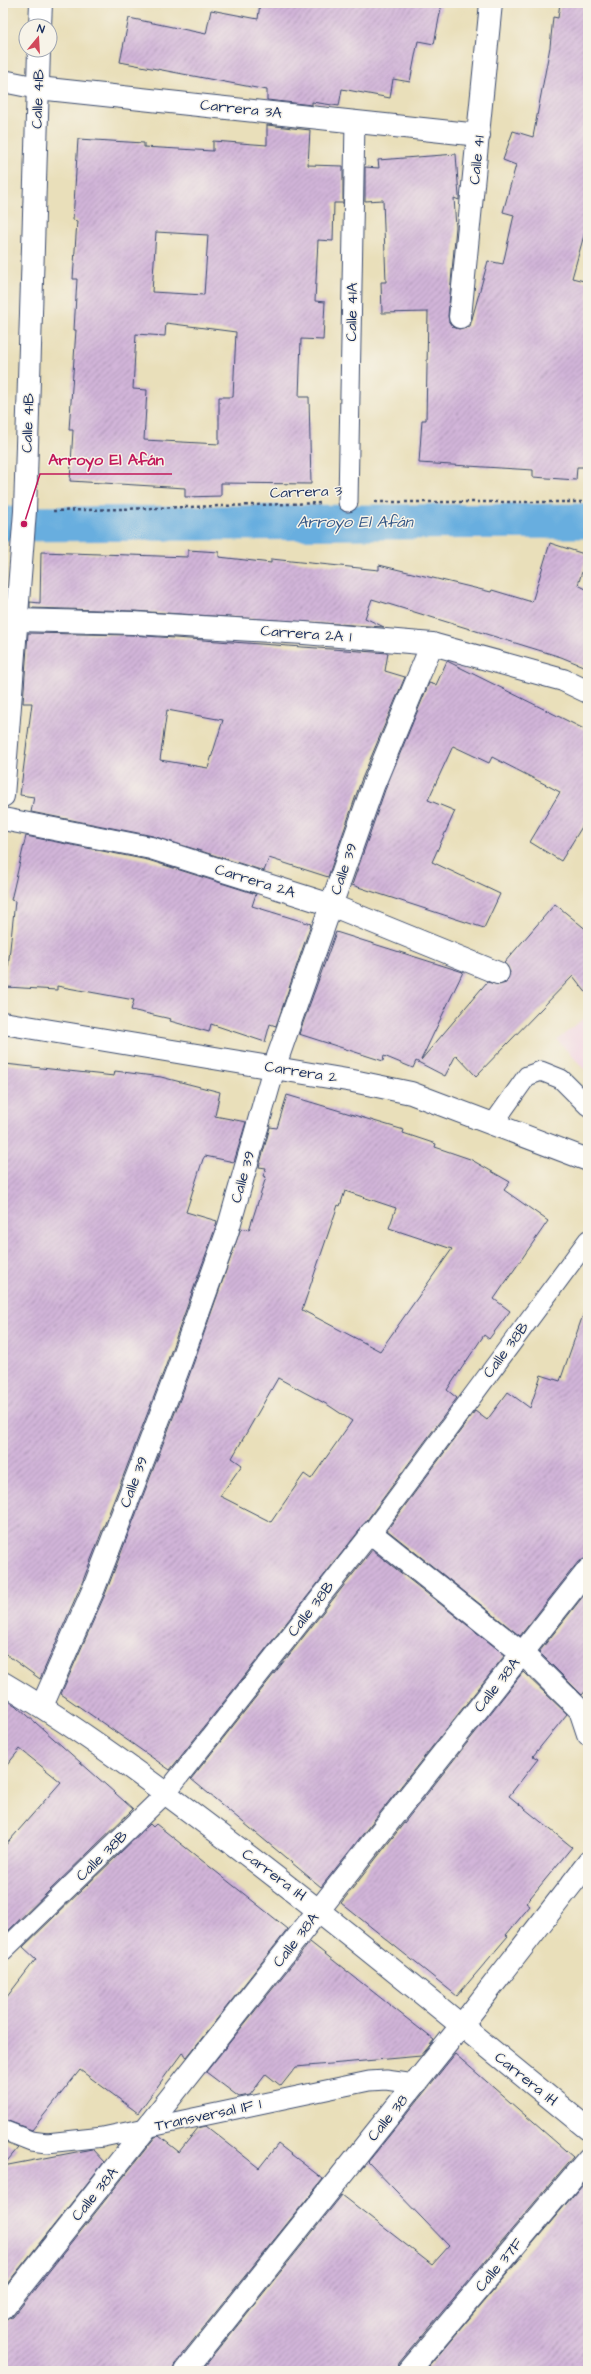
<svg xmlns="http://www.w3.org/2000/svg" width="591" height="2374" font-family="'Architects Daughter',sans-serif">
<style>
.built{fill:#f1d0e3}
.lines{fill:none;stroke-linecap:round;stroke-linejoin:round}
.canal{stroke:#68aedf;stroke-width:35}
.building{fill:url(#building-hatch);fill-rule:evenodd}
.lane-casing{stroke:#3a496c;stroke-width:21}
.street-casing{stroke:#3a496c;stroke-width:24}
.path{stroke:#3a496c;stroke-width:2.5;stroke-dasharray:3 3;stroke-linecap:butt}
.lane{stroke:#fff;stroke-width:19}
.street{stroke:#fff;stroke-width:22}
.labels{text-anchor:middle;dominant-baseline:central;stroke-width:3;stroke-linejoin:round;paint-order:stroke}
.street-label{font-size:15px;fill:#1b2f5e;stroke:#f7f3e8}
.water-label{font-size:16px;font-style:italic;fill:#325585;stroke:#f7f3e8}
.leader{fill:none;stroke:#c2185b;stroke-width:1.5}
.callout-dot{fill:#c2185b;stroke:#f7f3e8;stroke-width:1.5}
.callout-label{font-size:16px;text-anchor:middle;font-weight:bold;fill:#c2185b;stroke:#f7f3e8;stroke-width:3;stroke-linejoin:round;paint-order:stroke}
</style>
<defs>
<pattern id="building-hatch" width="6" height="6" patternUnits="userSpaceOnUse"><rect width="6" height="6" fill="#d2b5d9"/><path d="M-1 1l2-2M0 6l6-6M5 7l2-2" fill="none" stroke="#aa94b3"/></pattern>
</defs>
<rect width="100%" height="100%" fill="#f7f3e8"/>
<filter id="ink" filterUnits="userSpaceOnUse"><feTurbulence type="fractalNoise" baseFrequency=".025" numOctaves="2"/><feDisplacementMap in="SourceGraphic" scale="8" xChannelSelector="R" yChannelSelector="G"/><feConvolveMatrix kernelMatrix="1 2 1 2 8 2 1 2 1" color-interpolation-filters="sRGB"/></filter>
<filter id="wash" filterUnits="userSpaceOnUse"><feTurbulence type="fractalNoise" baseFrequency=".012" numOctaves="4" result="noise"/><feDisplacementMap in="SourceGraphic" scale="16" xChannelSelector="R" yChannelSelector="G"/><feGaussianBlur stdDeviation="0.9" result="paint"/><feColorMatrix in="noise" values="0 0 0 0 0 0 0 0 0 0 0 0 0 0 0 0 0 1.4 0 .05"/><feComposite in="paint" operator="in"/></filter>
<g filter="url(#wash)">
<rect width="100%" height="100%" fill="#e9dfba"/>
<polygon class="built" points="588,1015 588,1073 557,1040"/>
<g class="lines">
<polyline class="canal" points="3,524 588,521"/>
</g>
<g id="blocks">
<g class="building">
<polygon points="260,3 442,3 434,44 418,41 410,82 393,79 390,98 342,89 339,106 312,102 312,105 267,100 267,90 120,62 129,18 206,34 211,10 258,19"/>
<polygon points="560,3 588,3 588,221 572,278 588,282 588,467 577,467 576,480 533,477 533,470 419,463 422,420 426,420 428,312 382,313 381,282 386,282 383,200 365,201 365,167 379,168 378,160 456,154 459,197 459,200 454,198 456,227 448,316 449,322 453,327 459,329 470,326 488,261 503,264 514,215 503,212 516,165 503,160 513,131 533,137 550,47 553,17 558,18"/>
<path d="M267,125L310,130L308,165L343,166V203H334L333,241L318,240L315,301L325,302L323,340L301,339L299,397H309L311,484L221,483V496L185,497V488L70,481L73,430H69L76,330H74L77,279H73L77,221L73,220L78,139L144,143V147L213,151V141L267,145ZM156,232L208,235L204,295L152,292ZM166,323L236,332L233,397H219V444L144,440L147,390L133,389L136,334L165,336Z"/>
<polygon points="550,543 587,555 578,585 588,590 588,668 561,657 372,599 365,618 384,627 134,611 30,608 30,602 40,603 41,552 188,557 188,550 219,552 219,557 271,563 271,559 379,570 379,565 491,592 492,590 532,602"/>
<path d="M28,633L132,635L388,653L385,671L405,677L361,781L328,877L269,858L264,871L153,836L31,812L34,797L20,795L32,703H23ZM167,710L223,720L208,768L160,760Z"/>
<polygon points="447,661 588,731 588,817 561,861 530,842 560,792 492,757 489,763 453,746 428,800 455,811 432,862 500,894 484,928 352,885 385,790 429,683 436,685"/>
<polygon points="26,836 148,860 256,894 252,906 311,924 276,1026 270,1024 265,1042 211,1024 209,1032 170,1021 171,1019 131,1010 134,1000 57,986 57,990 6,987 15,901 11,900"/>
<polygon points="555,904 588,931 588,995 573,976 476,1076 456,1055 445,1076 416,1061 413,1068 384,1056 383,1061 299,1034 336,932 463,972 421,1060 487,982 499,985 506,983 510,972 504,963"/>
<polygon points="5,1064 114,1076 115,1071 161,1077 220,1092 215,1116 246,1122 234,1162 205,1156 203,1159 186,1212 217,1221 215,1229 165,1368 82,1583 40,1679 3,1652 3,1084"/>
<path d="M287,1095L404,1130L403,1133L436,1144L435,1147L470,1159L510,1182L504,1190L548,1221L494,1299L510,1311L489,1339L484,1335L447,1390L457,1398L359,1531L170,1770L61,1694L106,1592L189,1376L241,1228L249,1230L266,1177L263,1176L266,1168L259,1167L270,1127L277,1128ZM345,1191L396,1208L389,1228L452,1249L380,1351L302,1310L338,1205L340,1206ZM278,1378L328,1405L352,1421L311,1479L304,1474L271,1522L220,1496L242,1465L232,1458Z"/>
<polygon points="584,1312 588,1313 588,1558 578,1562 520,1636 387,1530 475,1411 487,1420 508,1392 530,1408 541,1375 560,1381"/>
<polygon points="372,1550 505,1655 321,1887 191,1779"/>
<polygon points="588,1590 588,1688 582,1695 539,1652"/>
<polygon points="523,1672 567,1714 533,1756 538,1759 509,1796 572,1847 526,1903 530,1906 506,1935 508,1936 457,1996 341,1903"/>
<polygon points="3,1698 18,1707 133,1809 6,1933 3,1931 3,1848 61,1782 20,1749 3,1770"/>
<polygon points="150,1824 153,1827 156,1824 288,1929 187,2057 182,2053 138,2113 80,2070 32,2130 3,2119 3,2002 36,1959 23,1947"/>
<polygon points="310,1942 434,2040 421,2056 296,2067 281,2086 266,2074 250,2095 239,2097 206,2072"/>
<polygon points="455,2054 573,2157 399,2363 397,2371 201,2371 342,2195 432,2265 449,2246 368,2162"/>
<polygon points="206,2126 259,2168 278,2144 323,2179 175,2363 173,2371 3,2371 3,2321 13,2317 155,2137 159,2136 179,2152 198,2128"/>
<polygon points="3,2142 18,2148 3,2166"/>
<polygon points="92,2149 104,2162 3,2289 3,2166"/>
<polygon points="588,2178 588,2371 425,2371"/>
</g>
</g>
</g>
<g filter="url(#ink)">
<use href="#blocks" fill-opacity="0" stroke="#3a496c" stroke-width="1"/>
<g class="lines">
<defs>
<g id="lane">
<polyline points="348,502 355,122"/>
<polyline points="493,1124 527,1076 541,1071 561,1079 588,1106"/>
<polyline points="3,1951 166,1793 371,1533 588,1240"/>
<polyline points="3,2130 31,2141 47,2143 103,2137 369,2081 386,2080 415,2084"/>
</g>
<g id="street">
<polyline points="40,26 41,3"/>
<polyline points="3,81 38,88 479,135"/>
<polyline points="460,317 491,3"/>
<polyline points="17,620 133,623 304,633 432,644 563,680 588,692"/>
<polyline points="3,796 25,511 39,50"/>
<polyline points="3,819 151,848 331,905 498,973"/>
<polyline points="3,1023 353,1081 411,1093 588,1160"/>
<polyline points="371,1533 522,1653 580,1710 588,1734"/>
<path d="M3,1683C79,1728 151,1782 221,1835C346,1930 467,2030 588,2129"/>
<polyline points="42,1706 94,1588 177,1372 227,1233 274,1068 373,786 432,644"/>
<polyline points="3,2309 588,1570"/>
<polyline points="185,2371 461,2026 588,1863"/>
<polyline points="409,2371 588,2159"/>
</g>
</defs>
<use href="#lane" class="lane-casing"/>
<use href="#street" class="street-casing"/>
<g class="path">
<polyline points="375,502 588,502"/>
<polyline points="53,511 322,503"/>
</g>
<use href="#lane" class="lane"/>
<use href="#street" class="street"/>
</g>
</g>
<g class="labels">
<g class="street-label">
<text transform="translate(38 99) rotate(-88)">Calle 41B</text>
<text transform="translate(241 109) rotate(6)">Carrera 3A</text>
<text transform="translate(477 160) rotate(-84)">Calle 41</text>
<text transform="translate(352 312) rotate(-89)">Calle 41A</text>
<text transform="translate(28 423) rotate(-88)">Calle 41B</text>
<text transform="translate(306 492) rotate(-2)">Carrera 3</text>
<text transform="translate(306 634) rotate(4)">Carrera 2A 1</text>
<text transform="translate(344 869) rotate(-71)">Calle 39</text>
<text transform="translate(255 881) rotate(17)">Carrera 2A</text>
<text transform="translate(301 1072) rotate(9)">Carrera 2</text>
<text transform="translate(243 1177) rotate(-74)">Calle 39</text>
<text transform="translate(506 1350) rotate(-53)">Calle 38B</text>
<text transform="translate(134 1482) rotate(-69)">Calle 39</text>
<text transform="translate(311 1609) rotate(-52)">Calle 38B</text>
<text transform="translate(497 1685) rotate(-52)">Calle 38A</text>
<text transform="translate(102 1856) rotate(-44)">Calle 38B</text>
<text transform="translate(274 1875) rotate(37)">Carrera 1H</text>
<text transform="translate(296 1940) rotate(-52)">Calle 38A</text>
<text transform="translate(526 2079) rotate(39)">Carrera 1H</text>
<text transform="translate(208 2115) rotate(-12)">Transversal 1F 1</text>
<text transform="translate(388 2118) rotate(-51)">Calle 38</text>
<text transform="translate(95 2194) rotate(-51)">Calle 38A</text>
<text transform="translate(499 2265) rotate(-50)">Calle 37F</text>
</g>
<g class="water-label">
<text x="355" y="522">Arroyo El Afán</text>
</g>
</g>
<path class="leader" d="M24 524L40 474H172"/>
<circle class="callout-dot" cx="24" cy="524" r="4"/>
<g class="callout-label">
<text x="106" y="465">Arroyo El Afán</text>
</g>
<rect width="591" height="2374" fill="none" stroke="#f7f3e8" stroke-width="16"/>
<g transform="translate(38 38) rotate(18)"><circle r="19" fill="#f7f3e8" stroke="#9fa5b1"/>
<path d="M0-3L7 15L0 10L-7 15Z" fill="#d1495b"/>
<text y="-6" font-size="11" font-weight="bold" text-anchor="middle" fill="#1b2f5e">N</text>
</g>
</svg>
